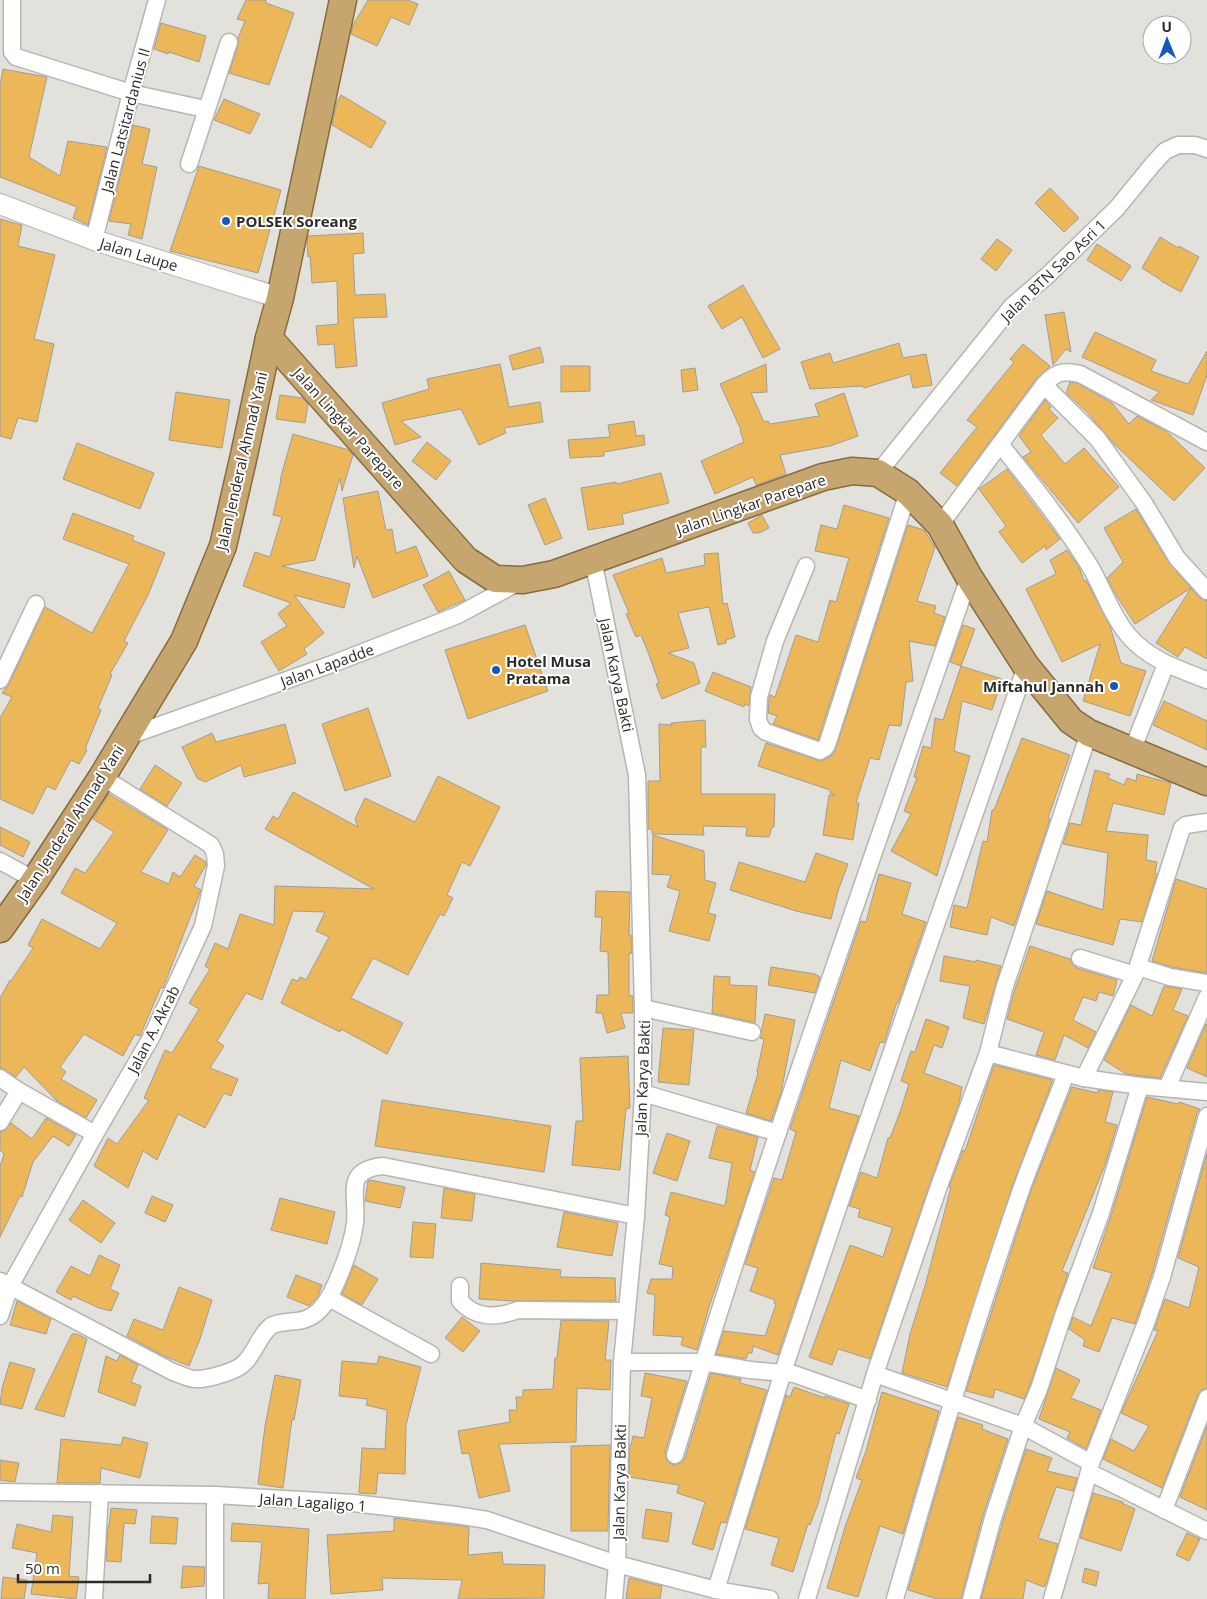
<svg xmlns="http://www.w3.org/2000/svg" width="1207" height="1599" font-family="'Open Sans',sans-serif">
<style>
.building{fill:#ecb758;stroke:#9f9d99}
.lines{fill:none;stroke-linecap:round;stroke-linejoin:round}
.minor-casing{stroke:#b8b5b1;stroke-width:19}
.tertiary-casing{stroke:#b8b5b1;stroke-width:22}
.trunk-casing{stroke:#866c3e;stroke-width:29}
.minor{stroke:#fff;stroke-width:16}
.tertiary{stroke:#fff;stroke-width:20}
.trunk{stroke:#c6a66e;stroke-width:26}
.poi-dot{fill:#1158c3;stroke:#fff;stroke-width:2}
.labels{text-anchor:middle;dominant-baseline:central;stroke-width:4;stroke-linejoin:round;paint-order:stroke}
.street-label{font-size:15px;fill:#2c2b29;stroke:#fff}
.poi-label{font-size:15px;font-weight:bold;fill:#2c2b29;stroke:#fff;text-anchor:start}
</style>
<rect width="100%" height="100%" fill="#e3e1dc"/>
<g class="building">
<polygon points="246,0 266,0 266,3 294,13 269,85 229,73 238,45 238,38 245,21 237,19"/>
<polygon points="368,0 407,0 418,4 409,25 391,17 377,46 351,34 353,25"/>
<polygon points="161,23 206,36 199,62 169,52 168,54 154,49"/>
<polygon points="3,69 47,77 29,157 60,176 68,141 107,147 88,225 73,218 77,207 0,177 0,85"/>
<polygon points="341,95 386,122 371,148 332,125 337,102"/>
<polygon points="224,99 260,114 250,134 214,120"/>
<polygon points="133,125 150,129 142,164 157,167 142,239 128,235 131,224 109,221"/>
<polygon points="199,166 281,190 258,273 170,251"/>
<polygon points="1050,188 1079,218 1064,232 1035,203"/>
<polygon points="0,219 22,225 18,246 55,255 34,339 54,344 37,422 18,418 11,439 0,436"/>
<polygon points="363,233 364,253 353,254 355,295 385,294 387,317 353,318 357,366 336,368 334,344 318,345 316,326 338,324 337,281 312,283 310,256 308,257 307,243 308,236"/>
<polygon points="1160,237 1178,248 1179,246 1199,257 1181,292 1161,281 1161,280 1142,268"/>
<polygon points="997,239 1012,250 996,271 981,259"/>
<polygon points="1097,244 1131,266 1121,281 1087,260"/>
<polygon points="743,285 780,349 763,358 742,317 722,329 708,306"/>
<polygon points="1064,312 1071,352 1066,349 1053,365 1045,314 1046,315"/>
<polygon points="1095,332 1156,360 1151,371 1188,384 1207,351 1207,375 1193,415 1151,400 1159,392 1082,357"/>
<polygon points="899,343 903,358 926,354 932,385 913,388 910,374 864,388 863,386 810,389 801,362 830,353 833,363"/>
<polygon points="1023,344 1050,366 1036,379 957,486 940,473 977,427 967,420 1014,362 1010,359"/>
<polygon points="540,347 544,362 513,370 509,356"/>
<polygon points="500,364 509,407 540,402 543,422 504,428 506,433 479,445 461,409 401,421 421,437 395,445 382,403 429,389 427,379"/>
<polygon points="766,364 767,392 751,393 764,422 768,421 770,424 819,416 815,404 844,393 858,436 830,446 780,455 786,474 756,485 753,477 715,494 701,461 744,442 740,431 741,430 720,384"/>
<polygon points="561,366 590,366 590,391 561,392"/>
<polygon points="695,368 698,390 683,392 681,370"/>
<polygon points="1070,382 1077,383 1112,403 1129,424 1137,416 1166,431 1205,468 1174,501 1114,444 1086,411 1066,393"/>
<polygon points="176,392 230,400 222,448 169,440"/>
<polygon points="280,395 302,398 308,404 305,423 276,419"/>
<polygon points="1045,400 1051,407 1049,409 1058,418 1041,435 1065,464 1084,448 1119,487 1078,523 1023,457 1031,452 1019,436"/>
<polygon points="634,421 636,436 644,435 645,445 604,452 604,456 570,458 568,440 610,437 608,425"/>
<polygon points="293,434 349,450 353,455 342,491 340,478 315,560 282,566 350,584 344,608 294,595 324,633 304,649 307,654 279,671 261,642 287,626 278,614 291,603 243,586 255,552 270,557 282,517 273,515 281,480 280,480"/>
<polygon points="427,442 451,461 436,480 412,461"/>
<polygon points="77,443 154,473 140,509 63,479"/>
<polygon points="1007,469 1060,539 1046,550 1045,546 1022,563 999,532 1006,526 979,489"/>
<polygon points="661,473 669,503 622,514 624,524 588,530 581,488 616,482 617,484"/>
<polygon points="378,491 386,530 392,529 396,553 416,546 428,576 373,598 357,556 354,568 343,498"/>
<polygon points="545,498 562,538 545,545 528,505"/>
<polygon points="844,505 889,518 818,740 773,724 777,716 768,713 769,699 770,695 775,697 796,635 818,642 830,600 836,602 849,558 815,551 821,525 837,529"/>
<polygon points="1136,509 1169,563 1191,588 1135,624 1116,595 1107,578 1123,562 1104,528"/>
<polygon points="73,513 134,536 132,540 165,553 148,595 124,641 128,643 110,674 112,675 98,708 101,710 85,749 87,750 79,764 71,760 55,790 47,786 33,814 0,799 0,718 12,697 2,693 9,684 45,607 92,633 129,564 63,539"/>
<polygon points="762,515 769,528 759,533 753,533 748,523"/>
<polygon points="908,525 924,530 935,547 917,601 936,606 934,613 945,617 935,646 909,641 913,681 906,682 901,726 889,725 879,760 870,758 856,803 859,803 853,840 823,835 829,795 835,795 830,793 830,790 758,766 766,743 821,761 830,757 835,751"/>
<polygon points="1067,550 1079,567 1084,581 1086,580 1110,626 1121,663 1146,671 1130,716 1083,701 1100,644 1062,662 1026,589 1056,574 1050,560"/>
<polygon points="718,553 723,604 727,603 735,637 726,640 726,643 718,645 709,607 678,613 689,648 668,653 694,663 700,683 662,699 656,684 659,683 648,652 641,635 636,637 626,614 629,613 613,575 662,558 666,573 705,565 704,554"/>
<polygon points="449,571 465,600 438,612 423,585"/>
<polygon points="1191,588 1200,598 1207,601 1207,659 1185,647 1178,657 1156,643"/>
<polygon points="525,625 548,691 468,719 445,650"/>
<polygon points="963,625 975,629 961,666 950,662"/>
<polygon points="961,666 1002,679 992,710 962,701 954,751 970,756 937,876 891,851 911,814 904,811 917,778 914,777 923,746 931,748 935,718 943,720"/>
<polygon points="713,672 751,687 749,706 745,704 744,707 705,691"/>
<polygon points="1164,701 1207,721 1207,750 1153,725"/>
<polygon points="368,708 391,776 345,791 322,724"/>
<polygon points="705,720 706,747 701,747 701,794 775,794 774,827 772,827 769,837 746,836 747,827 703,826 704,835 652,834 652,829 648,829 648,781 660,781 659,724 672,725 671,723"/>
<polygon points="285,724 296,763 244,777 241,765 205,782 197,778 182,747 212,733 216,742"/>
<polygon points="1022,738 1070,755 1048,818 1050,819 1014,926 991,917 987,935 950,927 954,905 967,908 983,841 987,842 992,810 994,810"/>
<polygon points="155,765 182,783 167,806 140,789"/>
<polygon points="1095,770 1110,774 1108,778 1124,785 1127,778 1136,781 1137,774 1171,783 1164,815 1113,803 1106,831 1148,835 1146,860 1157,862 1155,873 1157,874 1142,922 1120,919 1113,945 1036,924 1047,891 1103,910 1108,853 1063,844 1070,823 1081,825"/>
<polygon points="438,776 500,807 470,866 462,862 447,895 453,898 444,916 440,914 408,975 373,958 351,998 403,1023 387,1054 341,1029 340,1032 281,1003 292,979 298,981 300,977 306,980 329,937 316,931 325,912 293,911 262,1000 246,993 217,1041 224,1046 210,1068 238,1079 231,1096 224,1093 205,1128 178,1114 157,1160 143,1151 128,1188 94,1166 108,1138 117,1144 149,1100 144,1098 165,1050 172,1053 199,1009 189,1003 210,969 205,966 215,943 228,949 240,914 274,925 275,886 374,889 265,829 273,816 278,819 293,792 358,827 355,819 365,798 415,822"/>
<polygon points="109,794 168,830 141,872 169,884 173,872 180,877 195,855 206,862 206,865 194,886 201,890 190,918 163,988 161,987 140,1036 135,1034 123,1056 84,1034 60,1067 66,1072 61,1079 97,1100 86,1118 57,1101 24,1067 16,1077 6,1070 0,1068 0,998 10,980 11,981 33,948 28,945 42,919 100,949 117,923 61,893 75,868 85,873 114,832 93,819"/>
<polygon points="0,827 30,842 23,857 0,845"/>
<polygon points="653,835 704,851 705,880 716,883 708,913 716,915 709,941 669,931 680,891 667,887 671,875 652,874"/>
<polygon points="816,853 848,864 838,891 831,919 796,911 730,890 739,862 805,882"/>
<polygon points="879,874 911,883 902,914 926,922 898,1003 897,1002 884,1043 880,1042 870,1071 841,1060 829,1108 859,1116 778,1355 753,1346 752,1353 748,1353 746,1359 716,1354 724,1331 765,1336 776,1304 774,1303 775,1300 750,1291 758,1268 745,1264 774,1178 782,1180 796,1132 790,1129 861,921 866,922"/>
<polygon points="1176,879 1207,889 1207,973 1172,967 1152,961"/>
<polygon points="596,891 630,892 629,935 631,935 632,951 631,954 629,953 629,995 633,996 633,1013 621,1013 625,1028 607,1033 602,1013 596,1013 597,995 609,995 608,952 600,951 602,917 595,917"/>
<polygon points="1030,946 1070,959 1072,964 1077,968 1117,980 1113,996 1099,992 1096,1001 1083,997 1073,1020 1096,1032 1088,1048 1064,1035 1055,1060 1036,1055 1044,1032 1007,1019 1014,992"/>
<polygon points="944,956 976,962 976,960 1001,966 984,1024 963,1018 970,986 940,981"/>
<polygon points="771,967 815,974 820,977 815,993 768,985"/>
<polygon points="714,976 730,977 730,985 757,986 755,1023 712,1013"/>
<polygon points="1164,986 1182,989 1173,1010 1188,1016 1160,1078 1126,1074 1104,1060 1131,1005 1152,1016"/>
<polygon points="765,1014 795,1020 781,1093 771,1121 746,1113 758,1073 757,1072 764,1039 760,1038"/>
<polygon points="926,1019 949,1027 942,1048 934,1045 924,1073 962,1087 959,1103 930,1183 870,1359 838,1349 832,1365 809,1357 850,1245 883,1257 892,1229 891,1227 858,1217 860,1209 849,1206 861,1172 877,1178 888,1138 890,1138 900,1112 909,1084 901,1081 911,1051 915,1052"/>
<polygon points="1206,1024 1207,1025 1207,1077 1187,1068"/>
<polygon points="663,1028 694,1030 689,1085 658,1082"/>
<polygon points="628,1056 630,1108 626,1109 620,1170 572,1165 576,1121 583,1121 580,1058"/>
<polygon points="994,1065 1052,1080 1052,1082 1012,1187 947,1387 902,1373 910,1334 925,1286 951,1187 949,1187 963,1150 965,1151"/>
<polygon points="1072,1087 1098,1093 1098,1090 1113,1092 1105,1122 1117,1125 1105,1165 1062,1271 1068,1273 1030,1385 1024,1399 995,1389 993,1398 966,1391 1030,1193"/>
<polygon points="1147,1097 1178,1104 1179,1102 1200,1109 1197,1113 1152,1274 1135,1324 1112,1318 1099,1352 1083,1346 1085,1340 1069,1329 1073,1317 1091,1326 1112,1273 1093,1268 1111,1216"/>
<polygon points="382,1100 551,1126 544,1172 375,1146"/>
<polygon points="46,1118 76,1135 69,1146 53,1136 33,1162 22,1197 20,1196 0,1237 0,1166 4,1154 0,1150 0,1132 5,1130 11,1123 32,1139"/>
<polygon points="717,1126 758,1137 750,1170 755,1172 709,1307 697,1350 681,1345 683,1337 653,1335 655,1295 647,1293 651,1279 672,1279 673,1267 659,1264 670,1217 665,1215 671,1192 725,1206 732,1163 709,1158"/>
<polygon points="667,1133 690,1141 677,1181 653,1173"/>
<polygon points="1207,1153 1207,1388 1201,1390 1198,1394 1162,1488 1103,1459 1111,1439 1134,1451 1149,1426 1121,1413 1158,1331 1154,1330 1165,1299 1189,1308 1199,1267 1178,1258"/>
<polygon points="370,1180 405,1187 400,1208 365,1201 368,1181"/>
<polygon points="444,1188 475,1194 472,1221 441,1218"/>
<polygon points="152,1196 173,1205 165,1222 145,1213"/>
<polygon points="280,1198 335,1212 327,1244 271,1230"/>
<polygon points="83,1200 115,1223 101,1243 69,1220"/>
<polygon points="564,1212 618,1223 612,1256 557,1247"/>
<polygon points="413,1222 436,1224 433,1258 410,1257"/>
<polygon points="99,1255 120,1265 110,1289 119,1293 111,1311 99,1308 73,1296 71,1300 56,1292 71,1266 90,1276"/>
<polygon points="481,1263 561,1270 560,1277 615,1278 616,1301 514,1301 479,1299"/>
<polygon points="354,1265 378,1279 362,1305 342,1294"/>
<polygon points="296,1275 322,1285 318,1296 309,1306 287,1297"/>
<polygon points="179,1287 212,1300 200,1339 189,1366 162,1355 127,1336 134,1319 163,1330"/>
<polygon points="17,1301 51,1319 46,1334 10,1325"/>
<polygon points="462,1317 480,1331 463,1352 445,1338"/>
<polygon points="561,1320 609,1321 605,1360 611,1360 610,1390 577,1388 576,1442 499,1444 510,1491 479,1498 469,1453 462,1454 458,1431 510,1422 509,1410 517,1410 516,1397 523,1397 523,1390 553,1389 555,1358 557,1358"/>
<polygon points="72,1334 77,1334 87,1339 64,1417 35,1409"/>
<polygon points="120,1355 138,1365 131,1382 141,1386 135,1406 98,1392 106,1356 117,1361"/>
<polygon points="379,1356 421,1367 406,1425 405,1474 378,1473 376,1494 359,1493 362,1448 385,1449 387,1410 366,1405 368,1399 339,1396 342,1361 377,1364"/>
<polygon points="10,1362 35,1369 22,1409 0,1404 2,1388"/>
<polygon points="1056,1368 1080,1380 1071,1398 1101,1410 1086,1449 1067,1438 1070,1432 1039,1419"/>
<polygon points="645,1373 687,1381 665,1452 667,1461 673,1465 681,1463 685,1458 711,1373 741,1379 740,1383 767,1390 726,1523 721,1522 713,1550 692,1544 705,1502 677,1493 679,1485 629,1477 630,1445 631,1445 633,1436 644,1438 652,1398 641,1396"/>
<polygon points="275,1375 301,1380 294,1420 292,1419 283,1488 258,1484 265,1426"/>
<polygon points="794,1387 825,1398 825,1396 849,1404 839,1434 836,1433 818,1504 810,1525 808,1524 793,1572 771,1565 779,1538 745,1529 786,1395 790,1397"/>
<polygon points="882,1392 939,1411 903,1534 880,1526 858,1597 827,1588 846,1524 862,1480 856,1478 866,1451"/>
<polygon points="958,1417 983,1425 982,1429 1008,1439 983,1515 961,1599 937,1599 908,1590"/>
<polygon points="1207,1426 1207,1510 1180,1497"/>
<polygon points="123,1437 148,1443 140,1478 101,1468 100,1483 57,1483 61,1439 121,1445"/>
<polygon points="610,1445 608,1531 571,1531 571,1446"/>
<polygon points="1026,1449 1052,1458 1047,1471 1077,1478 1073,1491 1056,1487 1038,1538 1058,1544 1047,1582 1044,1587 1026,1580 1023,1599 981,1599 1003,1521"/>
<polygon points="0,1460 19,1463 15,1482 0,1480"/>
<polygon points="1093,1493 1123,1502 1122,1503 1135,1509 1121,1551 1080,1538"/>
<polygon points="111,1508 137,1510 135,1524 124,1523 121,1562 106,1561 108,1526 109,1526"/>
<polygon points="646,1509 672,1513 668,1542 642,1538"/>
<polygon points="53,1515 73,1517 69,1576 79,1577 76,1599 31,1594 37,1553 12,1548 17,1524 51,1532"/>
<polygon points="152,1516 178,1518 176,1544 150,1543"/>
<polygon points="394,1518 469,1527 468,1555 502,1552 503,1564 545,1565 544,1598 458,1599 462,1580 382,1578 383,1590 331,1594 327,1535 394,1531"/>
<polygon points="232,1523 309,1529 305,1599 268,1599 269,1583 258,1584 262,1542 231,1541"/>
<polygon points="1187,1533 1200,1539 1189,1561 1176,1555"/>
<polygon points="183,1566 205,1567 204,1586 181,1588"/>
<polygon points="1085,1568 1099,1572 1096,1586 1082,1582"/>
<polygon points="3,1577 27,1580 24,1599 1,1599"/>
<polygon points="629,1578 662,1586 660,1599 626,1599"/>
</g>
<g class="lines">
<defs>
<g id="minor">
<polyline points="12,0 12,52 16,57 131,93 205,109"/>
<polyline points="189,164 229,42"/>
<polyline points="94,240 131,93 157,0"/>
<polyline points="1044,385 1097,438 1144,503 1177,558 1207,591"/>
<path d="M1000,444C1032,484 1064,524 1091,568C1103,589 1112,616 1128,635C1148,659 1178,669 1207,680"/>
<polyline points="878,473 1012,306 1048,275 1117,208 1153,164 1165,151 1178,145 1195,145 1207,149"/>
<path d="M940,525L1044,385C1055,372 1064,370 1080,374L1207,442"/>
<polyline points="593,560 637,775 643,1008 643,1093 636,1216 622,1362 617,1564 614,1599"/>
<polyline points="806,566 775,641 759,697 758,719 761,728 766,732 820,751 825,748 827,745 908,492"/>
<polyline points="0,680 36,604"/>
<polyline points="126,737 335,663 458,615 519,582"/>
<polyline points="1132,751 1166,664"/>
<polyline points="0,861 35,880"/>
<polyline points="1080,958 1135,975"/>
<polyline points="1138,967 1170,977 1207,983"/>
<polyline points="643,1008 752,1032"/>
<polyline points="988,1053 1084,1078 1140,1086 1207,1092"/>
<polyline points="0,1078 19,1091 95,1134"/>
<polyline points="1084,1078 1135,975 1182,828 1186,825 1207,822"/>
<polyline points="1167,1088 1207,997"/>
<polyline points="643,1093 778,1133"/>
<polyline points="1207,1116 1162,1277 1146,1323 1091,1463 1089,1472 1207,1531"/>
<polyline points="0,1122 19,1091"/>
<path d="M0,1281L173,1372C180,1374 188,1379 195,1379C205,1380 234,1372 242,1365C255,1355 258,1336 271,1326C278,1322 289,1322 297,1321C321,1319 332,1294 340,1274C347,1257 353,1240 355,1223C358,1194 343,1170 383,1166L636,1216"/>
<path d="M460,1286V1301C476,1319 496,1318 518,1310L627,1311"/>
<polyline points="329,1298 431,1354"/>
<polyline points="0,1316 10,1286 95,1134 152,1036 203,926 216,866 215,854 211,845 102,777"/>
<polyline points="622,1362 703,1362 750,1370 794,1374 868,1400"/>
<polyline points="875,1374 1023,1426 1091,1463"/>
<path d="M675,1455C764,1159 869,869 969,577"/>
<polyline points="0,1492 215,1495 353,1503 456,1515 487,1520 617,1564 716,1590 770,1599"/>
<polyline points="215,1495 215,1599"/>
<polyline points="1164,1510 1207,1398"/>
<polyline points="716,1590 783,1372 850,1172 1026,666"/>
<polyline points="94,1599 100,1493"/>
<polyline points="807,1599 875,1374 939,1186 988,1053 1004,989 1089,733"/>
<path d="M895,1599C934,1462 974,1325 1021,1190C1035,1151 1051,1113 1066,1074"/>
<polyline points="971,1599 993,1518 1023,1426 1039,1389 1063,1316 1101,1213 1140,1086"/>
<polyline points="1052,1599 1089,1472"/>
</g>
<polyline id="tertiary" points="0,204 94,240 280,298"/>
<g id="trunk">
<polyline points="269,338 466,560 495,579 523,580 554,574 823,477 852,471 878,473 908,492 940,525 969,577 1026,666 1071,721 1089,733 1207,782"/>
<polyline points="0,929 35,880 102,777 184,641 223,546 244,455 269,338 280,298 343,0"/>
</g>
</defs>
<use href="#minor" class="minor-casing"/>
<use href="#tertiary" class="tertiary-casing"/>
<use href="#trunk" class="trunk-casing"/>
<use href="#minor" class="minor"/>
<use href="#tertiary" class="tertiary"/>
<use href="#trunk" class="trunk"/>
</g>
<g class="poi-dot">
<circle cx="226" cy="221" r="5"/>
<circle cx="496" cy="670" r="5"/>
<circle cx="1114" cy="686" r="5"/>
</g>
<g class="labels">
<g class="street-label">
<text transform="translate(125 120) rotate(-75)">Jalan Latsitardanius II</text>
<text transform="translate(139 254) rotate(17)">Jalan Laupe</text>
<text transform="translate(1053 270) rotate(-44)">Jalan BTN Sao Asri 1</text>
<text transform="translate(349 428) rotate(48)">Jalan Lingkar Parepare</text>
<text transform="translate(241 461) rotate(-77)">Jalan Jenderal Ahmad Yani</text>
<text transform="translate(751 504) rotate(-19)">Jalan Lingkar Parepare</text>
<text transform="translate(327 665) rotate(-20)">Jalan Lapadde</text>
<text transform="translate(617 675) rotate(78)">Jalan Karya Bakti</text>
<text transform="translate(70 823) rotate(-57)">Jalan Jenderal Ahmad Yani</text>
<text transform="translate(153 1029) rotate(-63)">Jalan A. Akrab</text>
<text transform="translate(642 1078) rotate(-88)">Jalan Karya Bakti</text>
<text transform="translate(619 1482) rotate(-89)">Jalan Karya Bakti</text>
<text transform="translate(313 1502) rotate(4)">Jalan Lagaligo 1</text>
</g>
<g class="poi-label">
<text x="236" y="221">POLSEK Soreang</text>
<text x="506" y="661">Hotel Musa<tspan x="506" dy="17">Pratama</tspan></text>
<text x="1104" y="686" text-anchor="end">Miftahul Jannah</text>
</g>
</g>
<g transform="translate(1167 40) rotate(359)"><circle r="24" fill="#ffffff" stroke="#abaaa9"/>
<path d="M0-4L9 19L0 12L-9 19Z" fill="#1158c3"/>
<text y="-8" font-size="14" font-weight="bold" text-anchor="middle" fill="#2c2b29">U</text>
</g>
<path d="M18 1574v8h132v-8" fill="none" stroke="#2c2b29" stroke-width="2.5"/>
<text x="25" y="1574" font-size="15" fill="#2c2b29" stroke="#ffffff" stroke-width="4" paint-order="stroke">50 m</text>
</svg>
